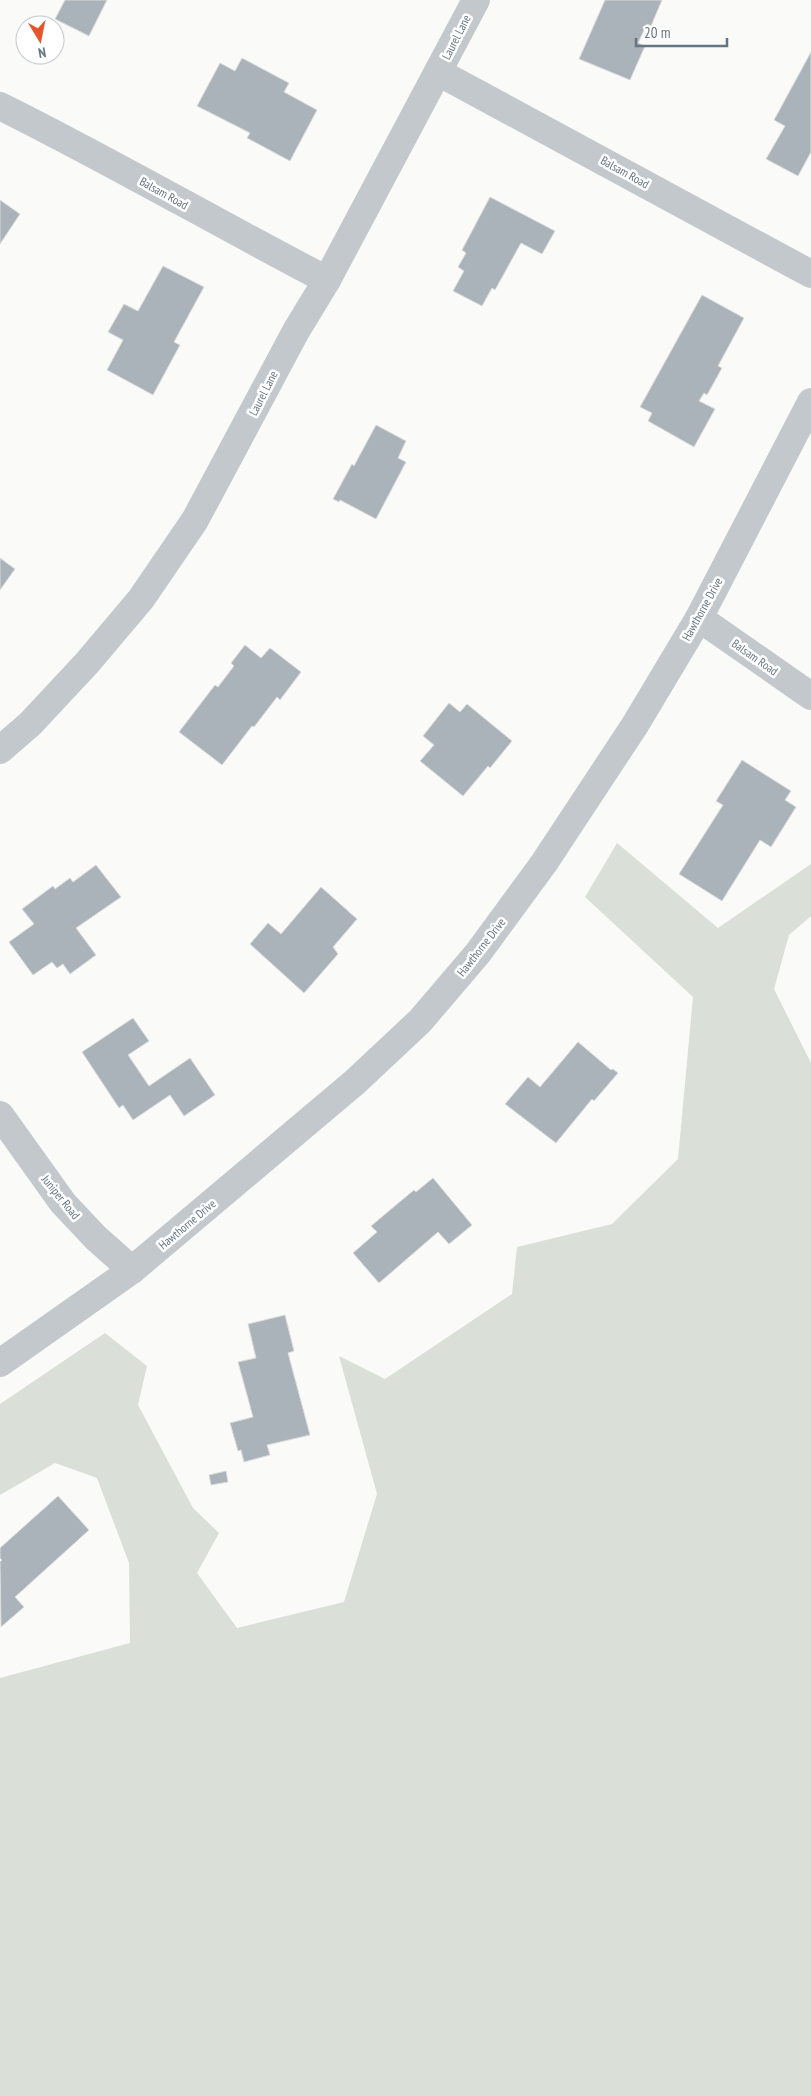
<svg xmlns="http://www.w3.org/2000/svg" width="811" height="2096" font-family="'PT Sans Narrow',sans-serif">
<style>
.green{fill:#dadfd7}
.building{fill:#aab3b9;stroke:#dcdcda}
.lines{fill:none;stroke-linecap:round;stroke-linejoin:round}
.minor{stroke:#c3c8cc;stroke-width:28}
.labels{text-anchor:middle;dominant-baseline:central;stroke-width:5;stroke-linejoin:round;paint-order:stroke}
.street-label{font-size:12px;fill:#657683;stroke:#fff}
</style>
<rect width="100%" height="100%" fill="#fafaf8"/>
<polygon class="green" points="617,843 718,928 811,864 811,916 789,935 774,989 811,1063 811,2096 0,2096 0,1678 130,1643 129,1563 97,1478 55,1463 0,1495 0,1404 105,1333 147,1366 138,1405 193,1508 219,1533 197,1573 237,1628 344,1602 377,1494 339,1356 385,1379 512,1294 517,1247 612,1224 678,1159 693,997 585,897"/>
<g class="building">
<polygon points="65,0 107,0 89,36 55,19"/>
<polygon points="605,0 662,0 651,26 647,24 638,43 645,46 630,80 579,59"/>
<polygon points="811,52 811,152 798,176 766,159 785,126 774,120"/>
<polygon points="242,58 289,83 284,92 317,110 290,161 247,138 250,133 197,106 220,63 235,71"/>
<polygon points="490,197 555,231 542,254 521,243 495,290 492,288 482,306 453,291 464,271 458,267 466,253 462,250"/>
<polygon points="0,200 20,214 0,244"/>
<polygon points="163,266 204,287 174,342 180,345 153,395 107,370 123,340 108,332 124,304 138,311"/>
<polygon points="702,295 744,318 718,366 722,368 707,395 704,393 699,401 715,409 694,447 648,421 652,413 640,407"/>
<polygon points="376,425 406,441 398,458 406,462 376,519 340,500 339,502 333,499 352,464 354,466"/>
<polygon points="0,558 15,569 0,590"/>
<polygon points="245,645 261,658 270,648 301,672 280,700 277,697 254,727 252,726 222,765 179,732 215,685 218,687 234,666 231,663"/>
<polygon points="449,703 460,712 467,704 512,741 490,768 488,766 463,796 420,761 434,745 423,736"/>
<polygon points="742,760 791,791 785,800 796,807 771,847 760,840 722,901 679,874 723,805 716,801"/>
<polygon points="96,865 121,897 76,928 96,955 70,974 63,964 57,968 52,962 33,975 9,942 34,924 22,909 53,886 55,889 70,878 73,882"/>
<polygon points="321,887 357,919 333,947 338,954 304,993 250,944 268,923 281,934"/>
<polygon points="133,1018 149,1041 128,1055 149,1086 190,1058 215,1095 184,1116 170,1095 133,1120 123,1105 119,1108 82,1052"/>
<polygon points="578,1042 611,1070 613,1069 618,1073 594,1101 592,1099 556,1143 505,1104 528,1077 540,1087"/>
<polygon points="433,1178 472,1225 449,1244 438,1232 379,1283 353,1253 377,1232 371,1226 414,1190 416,1192"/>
<polygon points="285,1315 294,1351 288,1353 310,1435 267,1445 270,1455 244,1462 241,1450 238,1451 230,1423 253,1417 238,1362 256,1358 248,1324"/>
<polygon points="226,1471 228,1482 211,1485 209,1475"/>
<polygon points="58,1496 89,1530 15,1597 24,1607 1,1627 0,1562 2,1560 0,1558 0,1548"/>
</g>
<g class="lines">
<g class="minor">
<polyline points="438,72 811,274"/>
<path d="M0,106C111,161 217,223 327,280"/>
<polyline points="699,618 811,696"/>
<polyline points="0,750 30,724 87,663 141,599 195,520 296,331 327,280 476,0"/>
<polyline points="0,1115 63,1203 96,1238 132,1270"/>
<polyline points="0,1363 132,1270 355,1082 420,1021 478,953 544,863 635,725 699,618 811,402"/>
</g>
</g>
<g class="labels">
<g class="street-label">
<text transform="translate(456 37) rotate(-63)">Laurel Lane</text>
<text transform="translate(625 172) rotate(29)">Balsam Road</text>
<text transform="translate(164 193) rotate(29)">Balsam Road</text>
<text transform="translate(263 393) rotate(-63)">Laurel Lane</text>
<text transform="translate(702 609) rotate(-61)">Hawthorne Drive</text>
<text transform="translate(755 657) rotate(35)">Balsam Road</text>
<text transform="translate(481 947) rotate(-52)">Hawthorne Drive</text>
<text transform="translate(61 1197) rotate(51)">Juniper Road</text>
<text transform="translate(187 1224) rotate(-40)">Hawthorne Drive</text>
</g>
</g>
<g transform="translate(40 40) rotate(170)"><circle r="24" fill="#ffffff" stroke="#c1c8cd"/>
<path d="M0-4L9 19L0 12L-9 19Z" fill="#e4572e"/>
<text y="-8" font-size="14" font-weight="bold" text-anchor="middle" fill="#657683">N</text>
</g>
<path d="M636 38v8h91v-8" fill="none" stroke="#657683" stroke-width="2.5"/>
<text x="644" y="38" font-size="15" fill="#657683" stroke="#ffffff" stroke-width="4" paint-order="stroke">20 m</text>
</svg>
